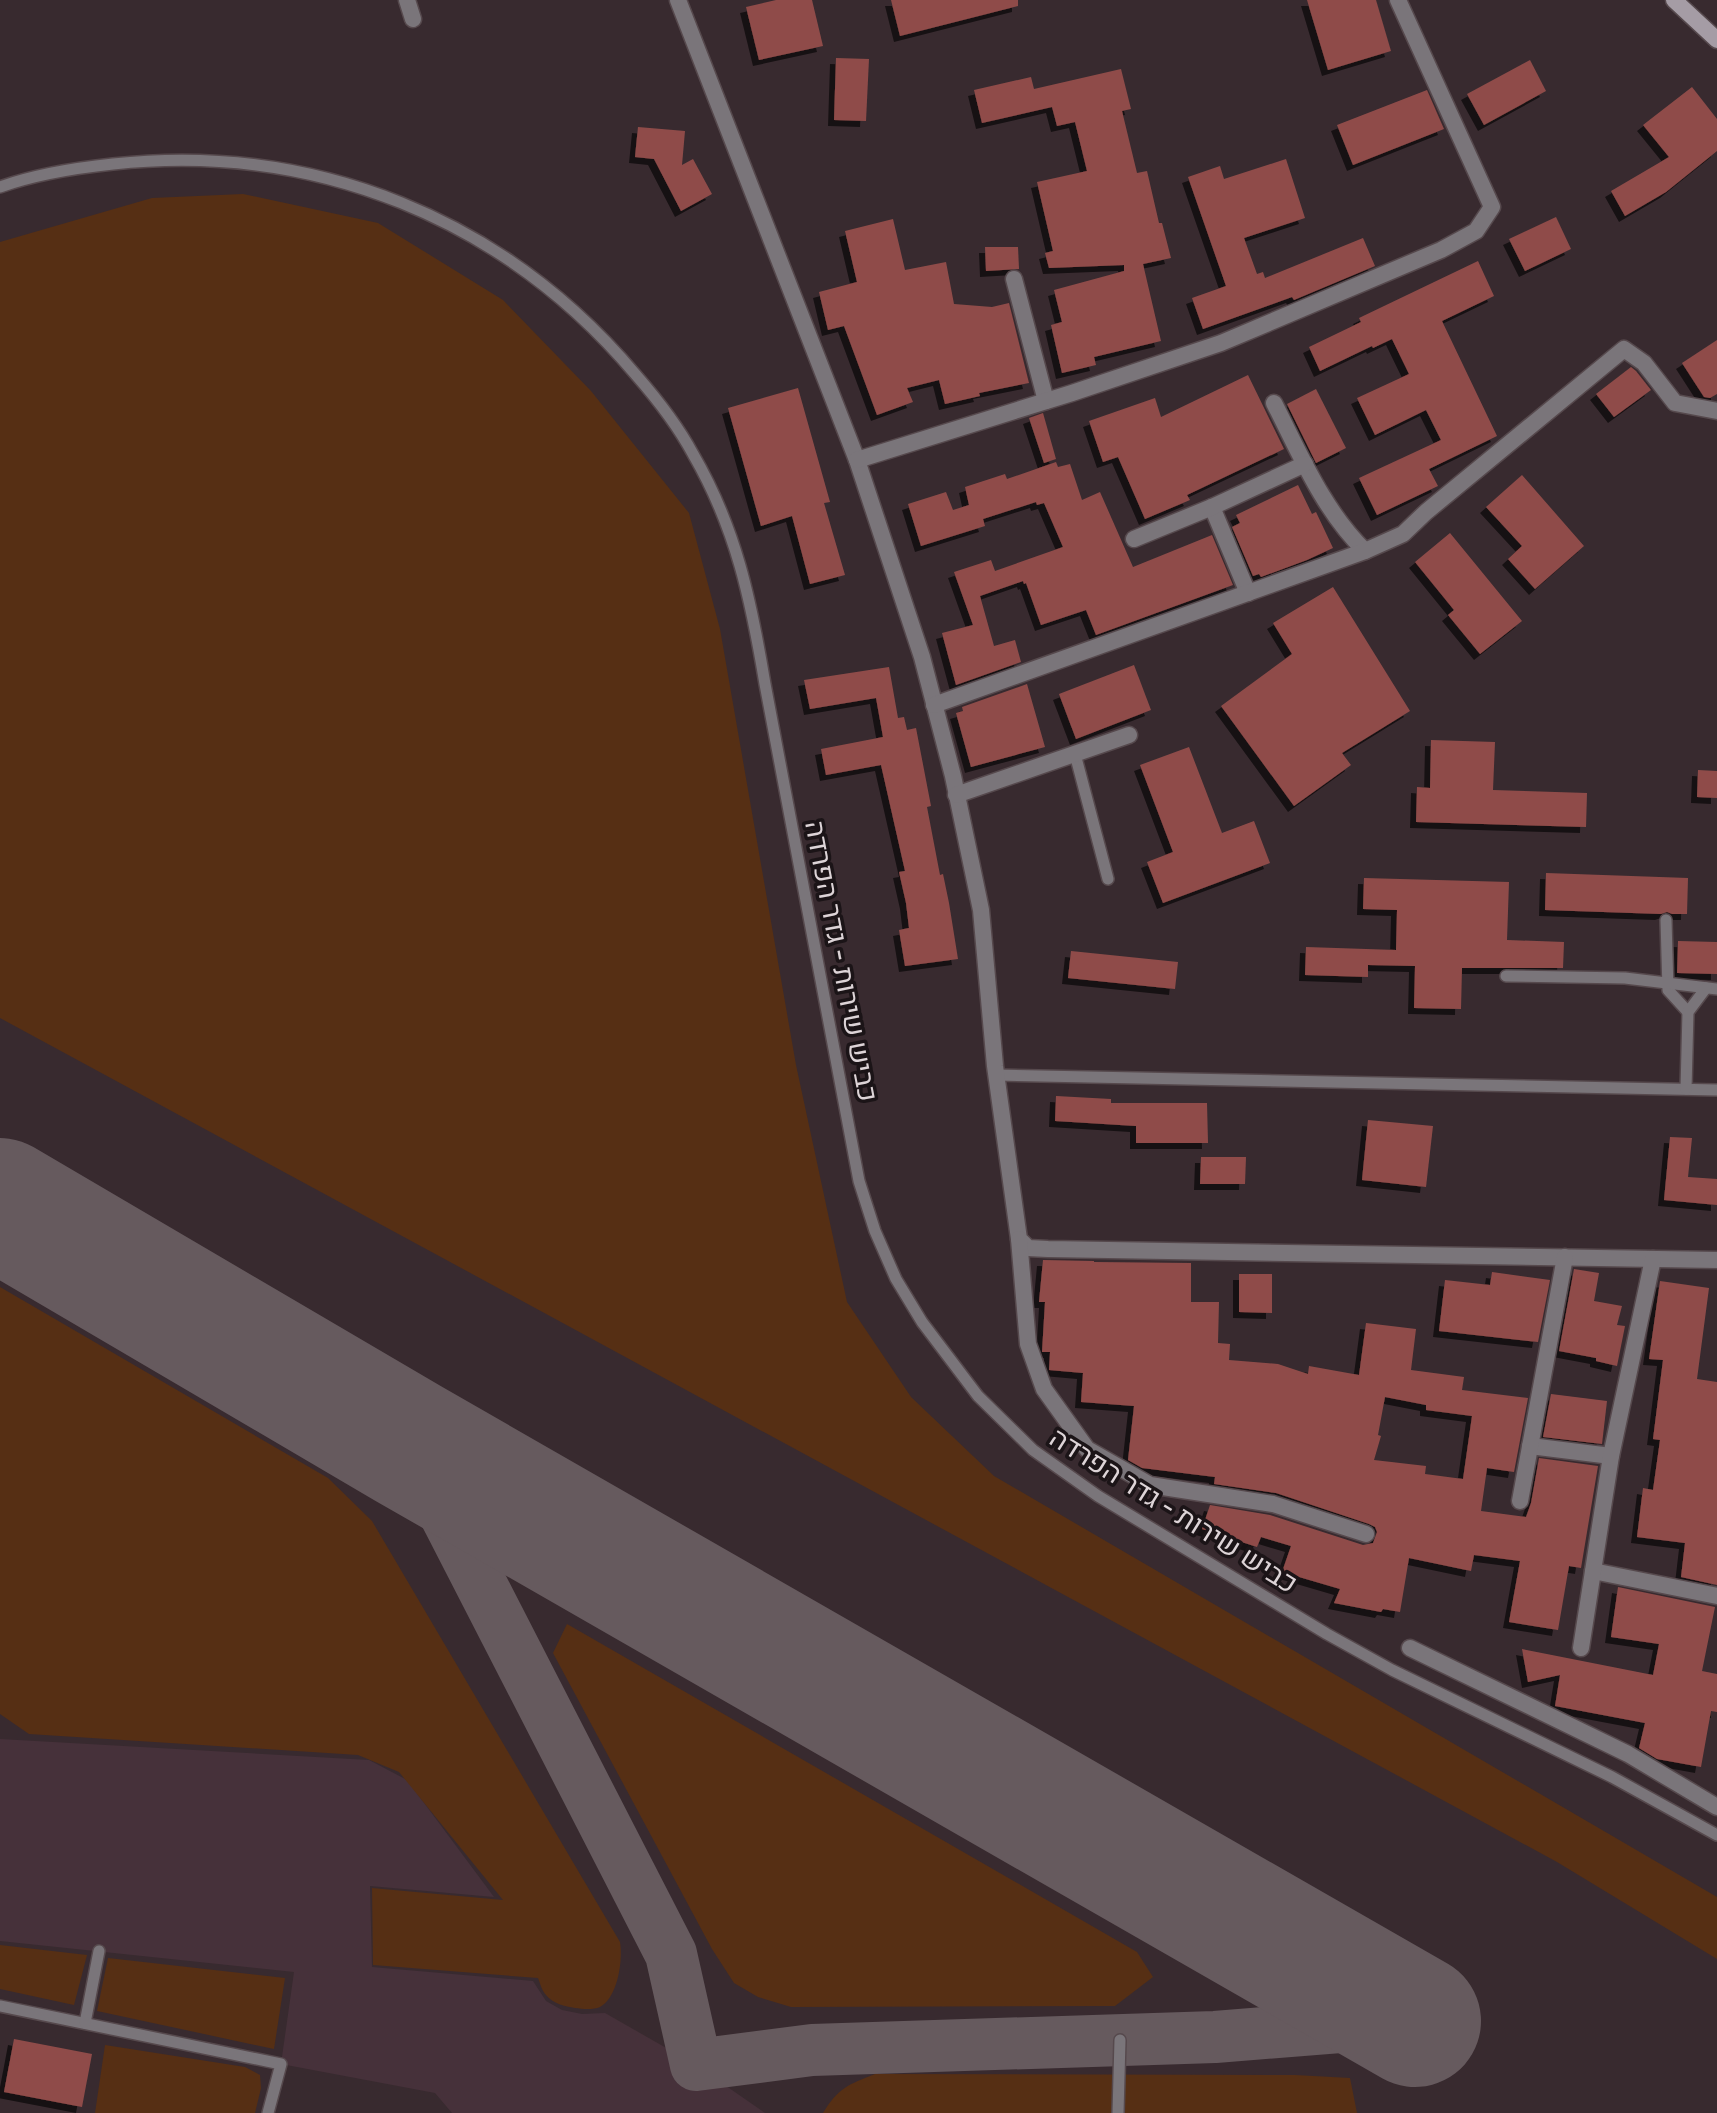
<svg xmlns="http://www.w3.org/2000/svg" width="1717" height="2113" font-family="Cabin,Heebo,sans-serif">
<style>
.built{fill:#46313a}
.green{fill:#562f14}
.lines{fill:none;stroke-linecap:round;stroke-linejoin:round}
.taxiway{stroke:#665a5e;stroke-width:52}
.runway{stroke:#665a5e;stroke-width:132}
.building{fill:#8f4c49;fill-rule:evenodd;filter:url(#shadow)}
.service-casing{stroke:#56494d;stroke-width:14}
.minor-casing{stroke:#56494d;stroke-width:19}
.secondary-casing{stroke:#56494d;stroke-width:19}
.service{stroke:#7a757a;stroke-width:11}
.minor{stroke:#7a757a;stroke-width:16}
.secondary{stroke:#a59ca5;stroke-width:16}
.labels{text-anchor:middle;dominant-baseline:central;stroke-width:7;stroke-linejoin:round;paint-order:stroke}
.street-label{font-size:28px;fill:#ddd4d7;stroke:#1b1417}
</style>
<defs>
<filter id="shadow"><feDropShadow dx="-6" dy="6" stdDeviation="0" flood-color="#0009"/></filter>
</defs>
<rect width="100%" height="100%" fill="#382a2f"/>
<polygon class="built" points="0,1739 369,1760 407,1780 494,1897 370,1886 372,1967 533,1981 546,2001 562,2010 582,2014 605,2013 696,2065 765,2113 452,2113 435,2093 281,2064 294,1972 0,1941"/>
<g class="green">
<polygon points="243,194 378,223 503,300 591,391 689,513 720,629 796,1065 847,1302 911,1397 994,1476 1717,1897 1717,1959 1557,1862 0,1018 0,242 152,198"/>
<path d="M0,1287L328,1478L372,1521L620,1942C623,1960 618,1997 600,2007C593,2010 583,2009 575,2008C565,2006 553,2004 546,1995C542,1991 540,1983 538,1978L373,1965L372,1888L503,1900L399,1772L358,1755L29,1734L0,1714Z"/>
<polygon points="567,1624 1137,1952 1153,1977 1115,2006 791,2007 758,1997 734,1983 712,1949 553,1653"/>
<polygon points="0,1945 87,1955 74,2005 0,1989"/>
<polygon points="108,1958 285,1978 274,2049 97,2011"/>
<polygon points="105,2045 245,2067 260,2075 261,2088 255,2113 95,2113"/>
<path d="M875,2074L1295,2075L1350,2078L1357,2113H823C839,2087 848,2085 875,2074Z"/>
</g>
<g class="lines">
<polyline class="taxiway" points="409,1444 671,1954 696,2065 812,2050 1215,2037 1415,2021"/>
<polyline class="runway" points="0,1204 409,1444 1415,2021"/>
</g>
<g class="building">
<polygon points="776,0 812,0 823,46 759,60 746,7"/>
<polygon points="891,0 1018,0 1018,6 900,36"/>
<polygon points="1307,0 1376,0 1391,51 1328,70"/>
<polygon points="836,58 869,59 866,121 834,120"/>
<polygon points="1530,60 1546,91 1484,125 1467,94"/>
<polygon points="1121,69 1131,109 1122,111 1137,173 1147,171 1159,223 1162,223 1171,258 1143,264 1161,341 1094,357 1096,365 1062,373 1051,325 1062,322 1054,290 1124,271 1124,265 1049,268 1045,253 1053,251 1037,182 1087,171 1075,122 1057,126 1052,107 982,123 974,90 1031,77 1034,89"/>
<polygon points="1692,87 1717,119 1717,151 1666,192 1625,216 1611,191 1669,157 1643,125"/>
<polygon points="1427,90 1444,129 1353,165 1337,125"/>
<polygon points="638,127 685,131 682,165 693,159 712,194 681,211 654,159 635,157"/>
<polygon points="1286,159 1305,218 1244,238 1257,274 1263,272 1265,278 1363,238 1375,266 1294,300 1292,297 1203,329 1192,298 1226,286 1188,177 1220,166 1224,179"/>
<polygon points="1556,217 1571,249 1525,271 1509,239"/>
<polygon points="893,219 905,270 946,262 954,304 992,307 1009,303 1029,383 979,393 980,396 945,404 939,380 907,388 913,402 877,415 844,326 828,330 819,292 857,282 845,231"/>
<polygon points="985,247 1018,247 1019,269 986,271"/>
<polygon points="1478,261 1494,296 1442,321 1497,436 1429,469 1438,486 1377,515 1359,478 1441,440 1426,410 1375,435 1357,398 1409,374 1392,339 1373,348 1372,346 1320,371 1309,347 1361,322 1359,318"/>
<polygon points="1717,340 1717,394 1710,398 1704,397 1682,363"/>
<polygon points="1631,367 1636,371 1651,390 1614,417 1596,394"/>
<polygon points="1248,375 1284,449 1187,495 1190,500 1145,519 1118,457 1103,462 1089,421 1155,398 1161,417"/>
<polygon points="798,388 830,502 824,503 845,575 810,584 792,516 761,526 728,408"/>
<polygon points="1316,389 1346,448 1316,463 1287,404"/>
<polygon points="1043,413 1056,459 1044,463 1029,418"/>
<polygon points="1056,462 1058,467 1070,464 1082,500 1100,492 1133,567 1212,535 1233,585 1096,635 1086,610 1041,625 1026,583 1024,584 1023,581 980,596 994,646 1015,640 1021,662 956,685 942,633 973,625 954,572 991,560 995,571 1063,547 1044,503 1037,505 1036,502 983,519 985,526 921,546 908,504 946,492 953,510 969,505 965,487 1005,474 1007,479"/>
<polygon points="1522,475 1584,546 1535,589 1508,559 1522,546 1486,507"/>
<polygon points="1298,485 1312,514 1316,512 1333,548 1307,560 1261,577 1259,574 1253,576 1232,527 1240,523 1236,515"/>
<polygon points="1450,533 1522,621 1480,654 1448,615 1454,610 1415,562"/>
<polygon points="1333,587 1410,711 1342,753 1351,765 1294,806 1221,706 1292,654 1273,623"/>
<polygon points="1134,665 1151,710 1076,739 1059,694"/>
<polygon points="889,667 898,718 904,717 907,730 916,728 931,806 927,807 940,875 943,874 949,903 958,959 905,966 899,930 909,928 906,903 899,872 905,871 881,765 826,775 821,749 883,737 876,698 810,709 804,680"/>
<polygon points="1027,684 1045,747 971,767 956,713 963,711 962,707"/>
<polygon points="1431,740 1495,742 1493,790 1587,793 1586,827 1416,822 1417,787 1430,788"/>
<polygon points="1189,747 1222,833 1254,821 1270,863 1163,903 1147,862 1173,852 1140,765"/>
<polygon points="1698,770 1717,771 1717,798 1697,797"/>
<polygon points="1546,873 1688,878 1687,914 1672,914 1667,912 1661,914 1545,910"/>
<polygon points="1364,878 1509,882 1507,940 1564,942 1563,968 1462,968 1461,1009 1414,1008 1415,966 1368,965 1368,977 1305,975 1306,947 1396,950 1397,910 1363,909"/>
<polygon points="1678,941 1717,942 1717,974 1677,973"/>
<polygon points="1071,951 1178,962 1175,989 1068,978"/>
<polygon points="1056,1096 1111,1099 1111,1103 1207,1103 1208,1143 1136,1143 1136,1126 1055,1121"/>
<polygon points="1368,1120 1433,1126 1426,1187 1362,1180"/>
<polygon points="1670,1137 1692,1138 1688,1177 1717,1179 1717,1205 1664,1200"/>
<polygon points="1201,1157 1246,1157 1245,1184 1200,1184"/>
<path d="M1043,1260L1094,1261V1262L1191,1263V1302H1219L1218,1343L1230,1344L1229,1360L1278,1364L1308,1374L1309,1366L1359,1375L1366,1323L1416,1329L1411,1370L1464,1377L1462,1390L1528,1398L1514,1472L1487,1468L1481,1511L1526,1517L1531,1503L1539,1458L1598,1466L1581,1568L1569,1566L1558,1630L1509,1622L1520,1561L1474,1555L1471,1571L1409,1558L1400,1612L1383,1609L1381,1612L1334,1603L1340,1589L1282,1572L1291,1546L1261,1537L1257,1547L1202,1529L1210,1505L1270,1515L1363,1545L1373,1543L1377,1532L1375,1527L1369,1524L1276,1493L1214,1484L1215,1477L1142,1468L1128,1460L1134,1406L1081,1402L1083,1373L1049,1370L1050,1352H1042L1045,1302H1039ZM1385,1397L1426,1405V1410L1472,1416L1463,1479L1425,1474L1426,1466L1374,1460L1381,1436L1378,1435Z"/>
<polygon points="1574,1269 1599,1273 1594,1301 1622,1306 1617,1325 1625,1326 1617,1366 1596,1361 1596,1358 1559,1351"/>
<polygon points="1492,1272 1550,1280 1538,1342 1439,1331 1445,1280 1490,1285"/>
<polygon points="1239,1274 1272,1274 1272,1313 1239,1312"/>
<polygon points="1660,1281 1709,1288 1697,1379 1717,1382 1717,1585 1681,1577 1685,1543 1637,1537 1643,1488 1653,1490 1660,1440 1653,1439 1663,1360 1649,1359"/>
<polygon points="1551,1394 1607,1401 1602,1444 1543,1437"/>
<polygon points="1618,1587 1715,1607 1702,1671 1717,1674 1717,1712 1711,1711 1701,1767 1657,1759 1639,1748 1645,1723 1555,1706 1560,1675 1528,1682 1522,1649 1653,1675 1659,1644 1611,1637"/>
<polygon points="14,2039 92,2054 82,2107 4,2092"/>
</g>
<g class="lines">
<defs>
<g id="service">
<path d="M0,187C36,174 75,168 113,164C315,142 505,219 636,375C657,399 678,426 693,454C736,528 751,600 765,684L859,1181L875,1231L896,1279L922,1322L978,1396L1033,1450L1098,1496L1327,1634L1392,1670L1612,1777L1717,1835"/>
<polyline points="1075,754 1108,879"/>
<polyline points="1666,920 1668,990 1688,1012"/>
<polyline points="1506,976 1625,978 1717,989"/>
<polyline points="996,1075 1717,1090"/>
<polyline points="1686,1089 1688,1012 1706,988"/>
<polyline points="0,2006 281,2064 268,2113"/>
<polyline points="85,2023 99,1951"/>
<polyline points="1118,2113 1120,2040"/>
</g>
<g id="minor">
<polyline points="407,0 413,19"/>
<polyline points="678,0 857,460 922,657 953,776 981,910 995,1066 1019,1239 1028,1248 1048,1249 1717,1260"/>
<polyline points="1014,279 1046,401"/>
<path d="M1274,403C1300,454 1323,510 1365,551"/>
<polyline points="857,460 1072,393 1221,343 1441,250 1476,231 1492,207 1398,0"/>
<polyline points="1212,507 1248,593"/>
<polyline points="1134,539 1212,507 1305,464"/>
<polyline points="934,705 1365,551 1403,534 1426,512 1624,349 1644,363 1675,403 1717,411"/>
<polyline points="956,795 1129,735"/>
<polyline points="1019,1239 1028,1344 1044,1389 1087,1449 1150,1485 1273,1504 1366,1534"/>
<polyline points="1530,1446 1611,1456"/>
<polyline points="1520,1501 1565,1257"/>
<polyline points="1593,1571 1717,1596"/>
<polyline points="1410,1648 1628,1754 1717,1807"/>
<polyline points="1581,1648 1611,1456 1653,1259"/>
</g>
<polyline id="secondary" points="1674,0 1717,40"/>
</defs>
<use href="#service" class="service-casing"/>
<use href="#minor" class="minor-casing"/>
<use href="#secondary" class="secondary-casing"/>
<use href="#service" class="service"/>
<use href="#minor" class="minor"/>
<use href="#secondary" class="secondary"/>
</g>
<g class="labels">
<g class="street-label">
<text transform="translate(842 961) rotate(79)">כביש שירות - גדר הפרדה</text>
<text transform="translate(1174 1510) rotate(32)">כביש שירות - גדר הפרדה</text>
</g>
</g>
</svg>
